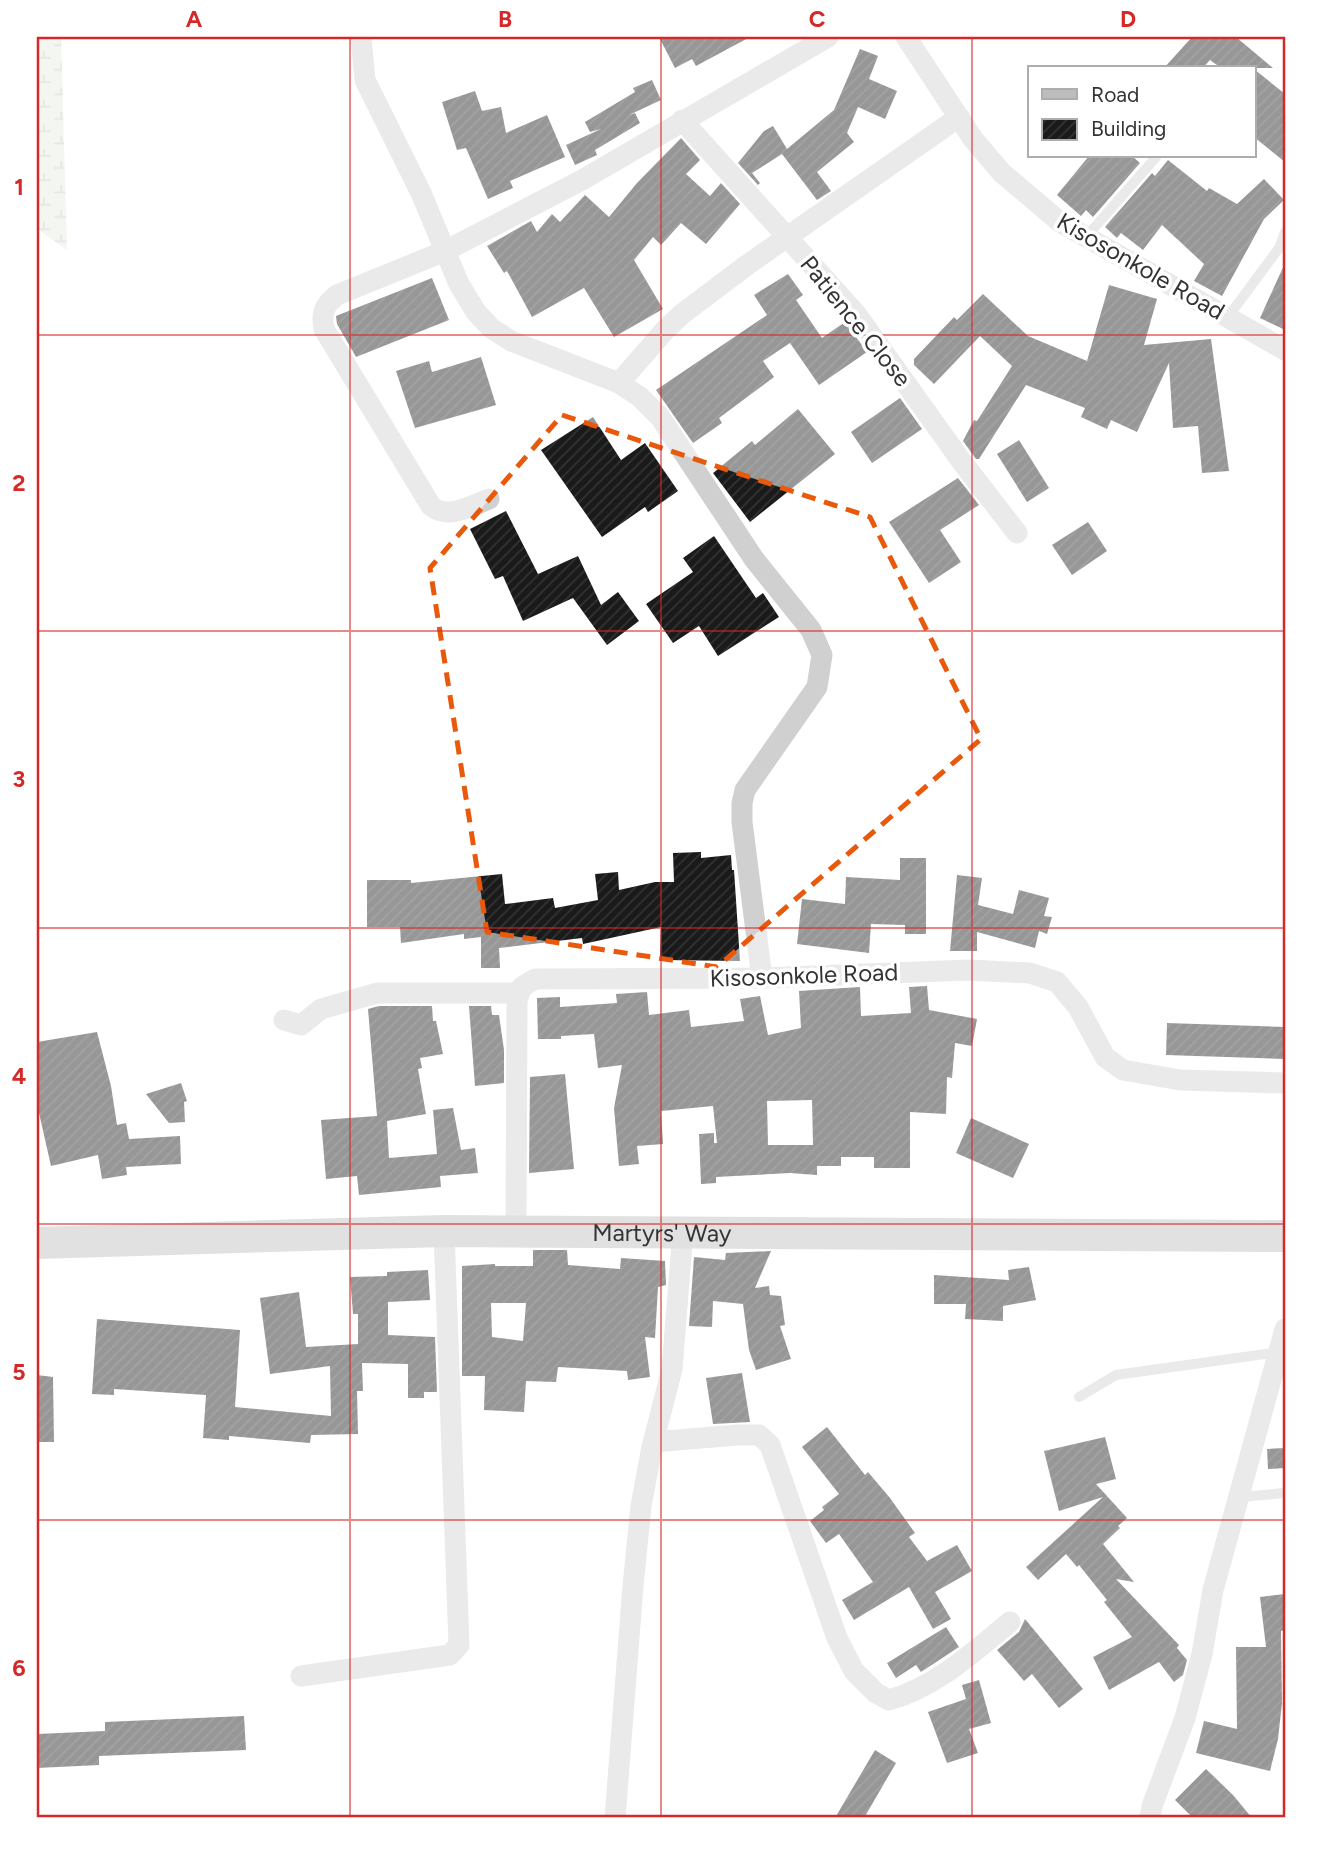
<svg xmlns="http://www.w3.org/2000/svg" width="1322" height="1855" font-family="Figtree,sans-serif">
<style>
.wetland{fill:url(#wetland-marsh)}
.building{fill:url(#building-hatch);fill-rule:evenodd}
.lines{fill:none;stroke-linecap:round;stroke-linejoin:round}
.lane{stroke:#d0d0d0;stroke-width:10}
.street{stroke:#d0d0d0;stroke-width:21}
.secondary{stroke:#bdbdbd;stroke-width:32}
.marked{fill:none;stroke:#e8590c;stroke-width:5;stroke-dasharray:14 9;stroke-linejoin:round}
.grid{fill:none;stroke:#d62828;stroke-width:2;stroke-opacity:0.55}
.labels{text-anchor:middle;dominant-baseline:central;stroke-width:7;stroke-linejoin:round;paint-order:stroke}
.street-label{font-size:24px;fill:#333;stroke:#fff}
.neatline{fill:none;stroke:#d62828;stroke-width:2.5}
.grid-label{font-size:23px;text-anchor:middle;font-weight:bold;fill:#d62828}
</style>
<defs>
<pattern id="wetland-marsh" width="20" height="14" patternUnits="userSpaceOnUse" patternTransform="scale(1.75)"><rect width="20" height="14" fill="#e6ecdf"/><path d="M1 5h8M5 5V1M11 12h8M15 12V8" fill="none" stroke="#c6cbc0"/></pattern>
<pattern id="building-hatch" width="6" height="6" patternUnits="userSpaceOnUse" patternTransform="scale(1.75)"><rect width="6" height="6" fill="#1a1a1a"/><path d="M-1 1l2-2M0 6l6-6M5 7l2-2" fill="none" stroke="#333"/></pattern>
</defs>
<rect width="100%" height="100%" fill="#fff"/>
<polygon class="wetland" points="37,37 61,37 67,250 37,229"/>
<g class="building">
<polygon points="659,37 750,37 696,66 692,59 675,68"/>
<polygon points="1192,37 1236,37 1273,68 1221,68 1210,60 1203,68 1164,68"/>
<polygon points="860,49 878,56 869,79 897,91 885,119 858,107 847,133 854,142 817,172 831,191 817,200 782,154 752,173 760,183 758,185 738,163 764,131 773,126 787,149 834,110"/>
<polygon points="1254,69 1285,94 1285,162 1254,137"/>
<polygon points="652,80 661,100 629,115 635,113 640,123 595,150 597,155 575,165 566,145 601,129 590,132 585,122 635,92 633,88"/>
<polygon points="475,91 482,111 501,107 506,133 547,115 565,157 510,181 513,188 488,199 466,148 457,150 442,102"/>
<polygon points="681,138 700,160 686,174 710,196 721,183 740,204 706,244 681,223 661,245 653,237 634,260 663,309 614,337 584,288 532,317 507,271 504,273 487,246 531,221 537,232 552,214 560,222 585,195 609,217 637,183"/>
<polygon points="1089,156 1132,156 1140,163 1093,217 1086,210 1081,216 1057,195"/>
<polygon points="1168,160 1207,191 1209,188 1237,204 1264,179 1284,200 1264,219 1222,296 1194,281 1204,264 1162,225 1143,250 1121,233 1117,238 1105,227 1152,173 1155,176"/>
<polygon points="1285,263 1285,330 1260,318"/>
<polygon points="788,274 803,295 796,300 822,338 845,322 867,352 819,385 790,343 763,361 774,377 719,418 722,423 693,443 656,390 767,315 754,295"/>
<polygon points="432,278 449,320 356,357 337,324 336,316"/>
<polygon points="1109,285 1157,299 1144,345 1211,339 1229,471 1202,473 1198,426 1173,428 1169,363 1137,432 1111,420 1107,429 1081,417 1085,408 1026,385 979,459 976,459 963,441 974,420 977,421 1012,366 980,336 934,384 914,365 914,359 954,317 957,320 983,294 1028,336 1087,361"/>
<polygon points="481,357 496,405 415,428 396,371 429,361 432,372"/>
<polygon points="900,398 922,429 872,463 851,432"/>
<polygon points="798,409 835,454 750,522 713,473 752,441 755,445"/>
<polygon points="593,417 621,460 645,443 678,491 648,512 645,507 602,537 541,450"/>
<polygon points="1019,440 1049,488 1027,502 997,454"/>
<polygon points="958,478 979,505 940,530 961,562 929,583 889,522"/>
<polygon points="506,511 538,574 578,556 601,605 618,592 639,621 607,645 573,598 523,621 503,576 495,579 470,529"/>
<polygon points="1088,522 1107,551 1072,575 1052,545"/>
<polygon points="714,536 756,598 763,593 779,617 718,656 699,626 673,643 646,604 693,572 683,558"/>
<polygon points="701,852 701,858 731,855 732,870 734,870 740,961 660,960 661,927 583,944 582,938 499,948 500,968 481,968 481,937 464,939 464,934 401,943 400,927 367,927 367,880 411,880 411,883 502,874 505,904 553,898 555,908 598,900 595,874 618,872 619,890 655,882 674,882 673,853"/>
<polygon points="900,858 926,858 926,934 905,934 905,925 871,924 869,953 797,944 802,899 845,904 846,877 900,880"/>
<polygon points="957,875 982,878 978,905 1013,914 1019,890 1049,898 1044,916 1052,917 1047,934 1039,931 1035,948 977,932 977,951 950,951"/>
<path d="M927,986L929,1010L977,1019L972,1046L955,1043L952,1078L947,1077L946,1114L910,1112V1168H874V1157H841V1166H817V1175L790,1173L716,1177V1183L701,1184L699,1134L714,1133V1143H717L713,1106L661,1111L663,1144L637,1146L639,1164L619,1166L614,1108L622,1065L598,1068L594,1034L561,1036V1039H538L537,998L560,997V1007L617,1003L616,994L647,992L649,1015L689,1010L691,1027L744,1021L740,999L760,996L768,1035L801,1028L799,991L860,987L861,1016L911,1013L909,987ZM812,1100L813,1145H768L767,1101Z"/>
<polygon points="379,1006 432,1006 433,1021 436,1021 443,1054 420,1058 422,1068 418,1069 426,1114 387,1121 389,1158 437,1154 433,1110 453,1108 461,1150 475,1148 478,1173 440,1176 441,1187 359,1195 357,1176 326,1179 321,1120 377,1116 368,1009"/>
<polygon points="469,1006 491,1006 492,1015 499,1015 504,1050 504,1083 475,1086"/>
<polygon points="1167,1023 1285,1027 1285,1059 1166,1055"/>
<polygon points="97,1032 111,1086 117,1125 126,1123 129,1139 180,1136 181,1164 126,1167 127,1175 102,1179 98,1155 51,1166 37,1104 37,1042"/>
<polygon points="565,1074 574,1169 529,1173 530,1077"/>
<polygon points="181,1083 187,1101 184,1102 185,1122 169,1123 146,1094"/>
<polygon points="971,1118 1029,1144 1013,1178 956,1153"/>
<path d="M533,1250H567L568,1265L620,1269L621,1258L665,1261L666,1285L658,1287L655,1338L645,1337L650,1377L628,1380L627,1371L558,1367L556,1382L526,1381L524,1412L484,1410L485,1376H462V1266L495,1264V1266H533ZM491,1303H526L523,1341L492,1337Z"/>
<polygon points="771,1251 755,1288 769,1286 770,1295 781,1296 785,1325 780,1326 791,1359 756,1370 749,1350 743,1304 713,1301 712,1327 689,1326 694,1257 725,1260 726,1253"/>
<polygon points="1029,1267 1036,1300 1003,1306 1003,1321 965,1319 966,1304 934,1304 934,1275 1009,1280 1008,1270"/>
<polygon points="428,1270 430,1300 388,1302 388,1335 435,1337 437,1392 424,1392 424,1398 408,1398 408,1364 362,1363 363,1391 357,1391 358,1434 311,1435 310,1443 229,1436 229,1440 203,1438 206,1395 114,1389 114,1395 92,1394 97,1319 240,1330 235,1407 331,1416 330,1366 270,1374 260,1298 299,1292 306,1347 358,1344 358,1314 353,1314 350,1277 387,1276 387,1272"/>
<polygon points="742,1373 750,1422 713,1424 706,1378"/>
<polygon points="37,1375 53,1377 54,1442 37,1442"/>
<polygon points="827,1427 865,1475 868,1472 890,1498 915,1533 909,1537 927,1561 957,1545 972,1571 935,1592 951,1619 933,1629 909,1587 854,1620 842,1600 873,1582 839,1534 826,1543 810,1521 824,1510 822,1507 839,1494 802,1447"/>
<polygon points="1105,1437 1116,1479 1096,1484 1127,1518 1118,1526 1120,1528 1103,1544 1134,1582 1116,1579 1179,1645 1177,1648 1187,1660 1183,1675 1174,1682 1159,1662 1109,1690 1093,1657 1132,1637 1104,1602 1107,1600 1079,1565 1077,1567 1066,1554 1038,1580 1026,1567 1103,1497 1059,1511 1044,1451"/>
<polygon points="1285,1448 1285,1468 1268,1469 1267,1449"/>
<polygon points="1285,1594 1285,1630 1281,1631 1282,1703 1278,1739 1270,1771 1196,1753 1204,1721 1237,1729 1236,1647 1266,1647 1260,1597"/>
<polygon points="1025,1619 1083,1689 1059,1708 1032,1674 1024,1681 997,1650 1019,1632"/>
<polygon points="946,1627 959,1647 921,1672 916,1665 896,1678 887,1663"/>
<polygon points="979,1680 991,1723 969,1729 978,1753 947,1763 928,1712 966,1699 962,1685"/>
<polygon points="244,1716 246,1750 99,1756 99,1765 37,1768 37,1734 105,1731 105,1722"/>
<polygon points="875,1750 896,1763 864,1818 835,1818"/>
<polygon points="1206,1769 1233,1795 1252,1818 1193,1818 1175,1800"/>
</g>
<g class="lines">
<g class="lane">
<polyline points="1086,237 1157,156"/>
<polyline points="1228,317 1279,248 1285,232"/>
<polyline points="1079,1397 1116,1375 1279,1352"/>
<polyline points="1240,1497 1285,1493"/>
</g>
<g class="street">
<polyline points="361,37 365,80 421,193 459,284 476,312 491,328 511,341 619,383 640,397 660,417 754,559 811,630 822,655 817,687 745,790 742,803 742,822 762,978"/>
<polyline points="906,37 973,139 1002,173 1060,222 1285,350"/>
<polyline points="682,120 857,315 962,462 1017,533"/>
<polyline points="619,383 665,330 682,314 747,265 959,117"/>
<path d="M489,499C471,506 448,520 431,506L324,329C321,313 324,305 337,295L445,251L582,180L828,37"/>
<polyline points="284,1020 301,1025 321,1009 377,993 518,993"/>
<polyline points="516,1231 517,1000 522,987 535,979 762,978 968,970 1030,973 1057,982 1078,1007 1105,1057 1123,1070 1180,1080 1285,1083"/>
<path d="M653,1442L737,1435H759L770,1445L837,1638L854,1671L876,1693L889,1700C936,1687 972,1653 1010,1622"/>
<polyline points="301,1676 450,1655 459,1645 444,1231"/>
<polyline points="615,1818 633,1586 641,1506 652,1447 672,1369 683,1231"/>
<polyline points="1150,1818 1152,1806 1185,1718 1202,1654 1213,1590 1285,1329"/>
</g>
<path class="secondary" id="s1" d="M37,1243L444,1231L1285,1236"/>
</g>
<path d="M0 0H1322V1855H0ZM562,415L870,517L981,739L717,967L487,932L430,568Z" fill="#fff" fill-opacity=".55" fill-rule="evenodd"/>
<path class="marked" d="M562,415L870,517L981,739L717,967L487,932L430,568Z"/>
<path class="grid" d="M350,37V1818M661,37V1818M972,37V1818M37,335H1285M37,631H1285M37,928H1285M37,1224H1285M37,1520H1285"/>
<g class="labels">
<g class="street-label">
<text transform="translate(1141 266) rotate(30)">Kisosonkole Road</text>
<text transform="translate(856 321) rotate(51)">Patience Close</text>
<text transform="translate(804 975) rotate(-2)">Kisosonkole Road</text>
<text stroke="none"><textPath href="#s1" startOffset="625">Martyrs' Way</textPath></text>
</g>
</g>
<rect width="1322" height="1855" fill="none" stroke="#ffffff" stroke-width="77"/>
<rect x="1028" y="66" width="228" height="91" fill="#ffffff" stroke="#adadad" stroke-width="2"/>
<rect x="1042" y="89" width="35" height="10" fill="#bdbdbd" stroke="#adadad" stroke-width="2"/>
<text x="1091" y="102" font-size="21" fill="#333333">Road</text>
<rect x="1042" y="119" width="35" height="21" fill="url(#building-hatch)" stroke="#adadad" stroke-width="2"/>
<text x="1091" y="136" font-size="21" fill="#333333">Building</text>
<rect x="38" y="38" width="1246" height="1778" class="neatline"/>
<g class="grid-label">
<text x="194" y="27">A</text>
<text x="505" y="27">B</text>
<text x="817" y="27">C</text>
<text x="1128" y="27">D</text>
<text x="19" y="195">1</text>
<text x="19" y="491">2</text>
<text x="19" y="787">3</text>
<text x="19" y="1084">4</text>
<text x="19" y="1380">5</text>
<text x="19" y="1676">6</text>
</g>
</svg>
